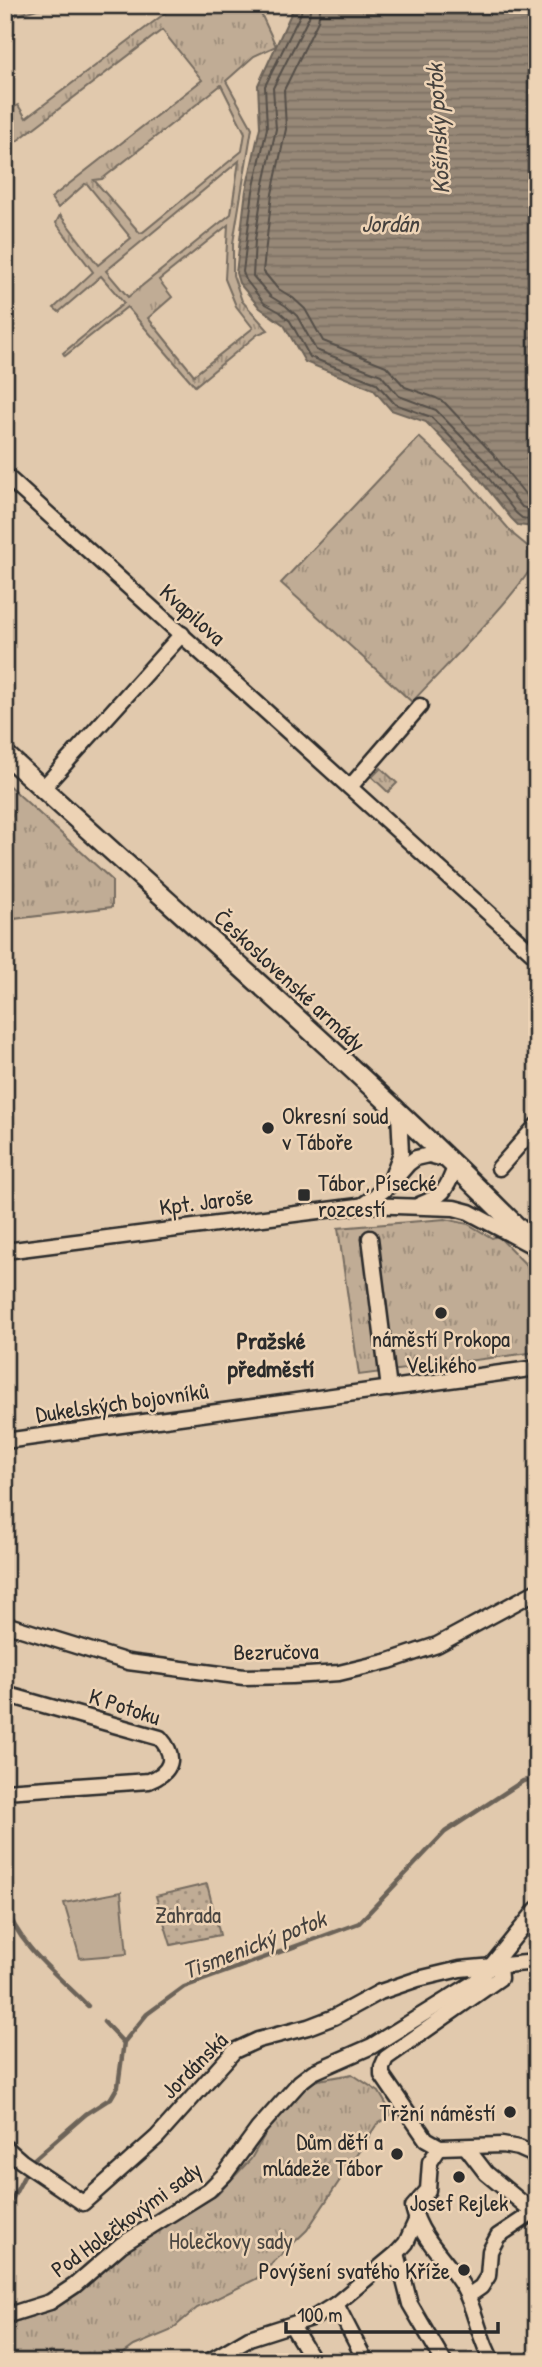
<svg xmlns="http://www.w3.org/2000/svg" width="542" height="2367" font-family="'Patrick Hand',sans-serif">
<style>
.grass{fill:url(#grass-tufts);stroke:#766c60;stroke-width:2;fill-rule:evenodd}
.garden{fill:url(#garden-dots);stroke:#766c60;stroke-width:2}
.pitch{fill:#c0ac95;stroke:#766c60;stroke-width:2}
.water{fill:url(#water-rules);stroke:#6c6359;stroke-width:2}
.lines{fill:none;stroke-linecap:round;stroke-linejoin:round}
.shore{stroke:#565049;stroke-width:2}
.stream{stroke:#6c6359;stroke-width:4.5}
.minor-casing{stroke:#2b2b2b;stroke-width:19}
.major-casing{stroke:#2b2b2b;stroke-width:23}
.minor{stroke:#edd3b5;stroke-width:14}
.major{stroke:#edd3b5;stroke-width:18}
.poi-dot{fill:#2b2b2b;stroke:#edd3b5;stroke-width:2.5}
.labels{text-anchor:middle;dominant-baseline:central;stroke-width:5;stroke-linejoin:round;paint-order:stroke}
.street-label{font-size:23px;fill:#2b2b2b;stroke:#edd3b5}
.poi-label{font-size:23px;fill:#2b2b2b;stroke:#edd3b5;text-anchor:end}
.park-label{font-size:23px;fill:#494540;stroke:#edd3b5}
.water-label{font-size:24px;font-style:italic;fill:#46423e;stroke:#edd3b5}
.neighbourhood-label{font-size:24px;font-weight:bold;fill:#2b2b2b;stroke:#edd3b5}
</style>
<defs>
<pattern id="grass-tufts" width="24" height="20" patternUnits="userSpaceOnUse" patternTransform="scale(1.75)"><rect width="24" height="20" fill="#c0ac95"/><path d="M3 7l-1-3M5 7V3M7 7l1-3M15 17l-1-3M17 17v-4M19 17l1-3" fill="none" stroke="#9c8c7a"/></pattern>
<pattern id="garden-dots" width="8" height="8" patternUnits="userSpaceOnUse" patternTransform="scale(1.75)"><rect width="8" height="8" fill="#c0ac95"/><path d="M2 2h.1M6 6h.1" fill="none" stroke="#9c8c7a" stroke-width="1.8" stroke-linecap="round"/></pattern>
<pattern id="water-rules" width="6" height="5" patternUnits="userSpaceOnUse" patternTransform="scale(1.75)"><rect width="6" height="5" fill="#978877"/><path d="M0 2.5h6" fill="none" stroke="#7b6f62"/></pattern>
</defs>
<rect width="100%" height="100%" fill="#e1c9ad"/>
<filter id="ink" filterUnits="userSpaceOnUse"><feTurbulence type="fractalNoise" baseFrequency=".0143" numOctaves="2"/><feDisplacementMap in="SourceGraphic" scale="14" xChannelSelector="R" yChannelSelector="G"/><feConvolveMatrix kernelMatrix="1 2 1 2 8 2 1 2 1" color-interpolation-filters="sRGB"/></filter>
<g filter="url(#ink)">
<g class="grass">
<polygon points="16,5 62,5 37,9 5,19 5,8"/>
<path d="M176,5H257L276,46L254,56L226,81L252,128L233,243V275L242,301L268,330L258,334L195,386L127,307L65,356L63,353L124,303L101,276L59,312L54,308L93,272L56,223L60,215L98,265L131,238L88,185L85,184L58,208L51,198L202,80L162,30L13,144L5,130V111L18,105L26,118ZM221,85L245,133L242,151L143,232L140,233L94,180L102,179ZM239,161L231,214L128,297L106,271ZM228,225L225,279L236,306L253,328L194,375L148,318L172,297L159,280Z"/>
<path d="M419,437L468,482L514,535L537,554C537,576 433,679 412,702L281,583Z"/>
<polygon points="381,768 397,783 388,792 372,777"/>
<polygon points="5,782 112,880 112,907 5,920"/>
<polygon points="445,1219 468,1224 492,1238 498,1236 537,1276 537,1352 359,1375 338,1228"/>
<polygon points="352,2074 379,2092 392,2114 377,2124 307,2230 256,2279 197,2308 170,2331 134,2346 112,2362 5,2362 5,2325 48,2311 79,2291 125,2251 217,2195 251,2159 276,2115 313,2081"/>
</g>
<polygon class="garden" points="207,1884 220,1935 171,1945 156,1896"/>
<polygon class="pitch" points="121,1892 127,1954 80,1958 64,1903"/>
<polygon class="water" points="295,5 537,5 537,533 533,527 518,525 511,518 473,471 426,422 391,410 373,389 305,362 284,325 260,308 239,283 236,273 246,190 260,127 258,85"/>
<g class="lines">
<g class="shore">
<polyline points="302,5 301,13 265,86 267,128 253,191 247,238 243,272 246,280 264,303 280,312 290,321 310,357 376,383 395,404 431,417 479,466 516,513 522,518 537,521"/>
<polyline points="311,5 309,17 273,88 276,129 262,193 255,240 253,276 270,296 286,306 297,316 316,350 381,375 399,396 436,410 485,461 522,507 537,512"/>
<polyline points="321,5 318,21 284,90 286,129 272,194 263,271 277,288 293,298 305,309 323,341 386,366 405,387 436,398 445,403 493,454 529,499 537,501"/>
</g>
<g class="stream">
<path d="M5,1904C18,1946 58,1975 88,2006"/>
<polyline points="104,2022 123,2042"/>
<polyline points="5,2213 32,2161 86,2114 111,2098 118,2086 124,2042 147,2014 184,1987 359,1923 445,1832 523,1781 537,1778"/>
</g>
<defs>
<g id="minor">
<polyline points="5,475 537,957"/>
<polyline points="350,787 420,706"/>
<polyline points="43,788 182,634"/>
<polyline points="499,1168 537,1125"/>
<polyline points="392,1177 401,1153 399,1113"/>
<polyline points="363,1205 389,1186 408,1164 416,1158 429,1155 448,1160"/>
<path d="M419,1205C443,1196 447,1190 455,1167"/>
<polyline points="370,1238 389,1389"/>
<polyline points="5,1251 366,1205 454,1208 469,1212 529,1244"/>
<polyline points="5,1441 537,1368"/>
<polyline points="5,1624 128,1662 244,1677 292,1676 339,1673 389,1661 437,1645 537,1591"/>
<path d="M5,1694L160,1738C177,1757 172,1772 149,1781L5,1791"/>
<polyline points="499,1966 500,1978 386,2058 382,2067 382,2075 426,2139 440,2147 502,2145 519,2148 537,2156"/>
<polyline points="5,2147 21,2161 83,2203 157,2137 234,2051 258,2040 308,2027 334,2017 380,1992 418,1979 460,1969 537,1962"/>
<path d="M440,2147L430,2162L428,2190L413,2207C420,2238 446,2259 462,2285C476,2309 478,2338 493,2362"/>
<polyline points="466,2147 486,2173 537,2215"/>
<polyline points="397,2253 410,2304 444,2362"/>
<polyline points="468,2296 481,2287 488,2276 490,2251 498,2236 534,2212"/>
<polyline points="336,2304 366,2362"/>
<polyline points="5,2316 50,2302 74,2286 121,2245 209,2190 225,2174 258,2129 300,2082 313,2072 372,2046 475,1982 491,1966 537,1909"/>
<polyline points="292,2326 314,2362"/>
<polyline points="208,2362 249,2338 315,2317 336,2304 397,2253 406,2243 416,2221"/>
</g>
<path id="major" d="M5,754C183,917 367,1075 537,1247"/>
</defs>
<use href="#minor" class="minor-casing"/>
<use href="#major" class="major-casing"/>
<use href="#minor" class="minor"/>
<use href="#major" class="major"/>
</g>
</g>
<g class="poi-dot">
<circle cx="268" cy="1128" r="7"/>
<rect x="297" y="1188" width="14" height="14" rx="3.5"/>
<circle cx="441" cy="1313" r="7"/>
<circle cx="510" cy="2112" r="7"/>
<circle cx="397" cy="2154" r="7"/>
<circle cx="459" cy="2177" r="7"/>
<circle cx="464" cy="2270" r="7"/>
</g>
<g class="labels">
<g class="street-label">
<text transform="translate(193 614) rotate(42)">Kvapilova</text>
<text transform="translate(290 980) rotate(43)">Československé armády</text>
<text transform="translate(206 1201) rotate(-7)">Kpt. Jaroše</text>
<text transform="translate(122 1402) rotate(-8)">Dukelských bojovníků</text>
<text transform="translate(276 1651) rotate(-1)">Bezručova</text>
<text transform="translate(125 1706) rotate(18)">K Potoku</text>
<text transform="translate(194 2065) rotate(-45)">Jordánská</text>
<text transform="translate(126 2219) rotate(-36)">Pod Holečkovými sady</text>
</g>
<g class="poi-label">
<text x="282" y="1115" text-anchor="start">Okresní soud<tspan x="282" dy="26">v Táboře</tspan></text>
<text x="318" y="1182" text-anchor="start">Tábor, Písecké<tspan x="318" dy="26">rozcestí</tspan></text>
<text x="441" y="1338" text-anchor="middle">náměstí Prokopa<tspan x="441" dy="26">Velikého</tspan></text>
<text x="496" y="2112">Tržní náměstí</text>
<text x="383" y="2141">Dům dětí a<tspan x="383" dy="26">mládeže Tábor</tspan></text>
<text x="459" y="2202" text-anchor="middle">Josef Rejlek</text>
<text x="450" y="2270">Povýšení svatého Kříže</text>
</g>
<g class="park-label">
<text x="188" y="1914">Zahrada</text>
<text x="231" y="2240">Holečkovy sady</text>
</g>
<g class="water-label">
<text transform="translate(437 129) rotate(-93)">Košínský potok</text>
<text x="390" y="223">Jordán</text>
<text transform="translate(254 1944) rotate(-21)">Tismenický potok</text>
</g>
<g class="neighbourhood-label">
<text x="271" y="1340">Pražské<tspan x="271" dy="28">předměstí</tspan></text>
</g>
</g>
<rect width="542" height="2367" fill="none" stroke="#edd3b5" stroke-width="28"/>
<rect x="14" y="14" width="514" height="2339" fill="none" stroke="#2b2b2b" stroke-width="2.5" filter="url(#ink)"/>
<path d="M286 2322v10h212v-10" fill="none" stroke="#2b2b2b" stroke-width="3.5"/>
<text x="297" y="2322" font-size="21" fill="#2b2b2b" stroke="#edd3b5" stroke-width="5" paint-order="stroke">100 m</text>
</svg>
